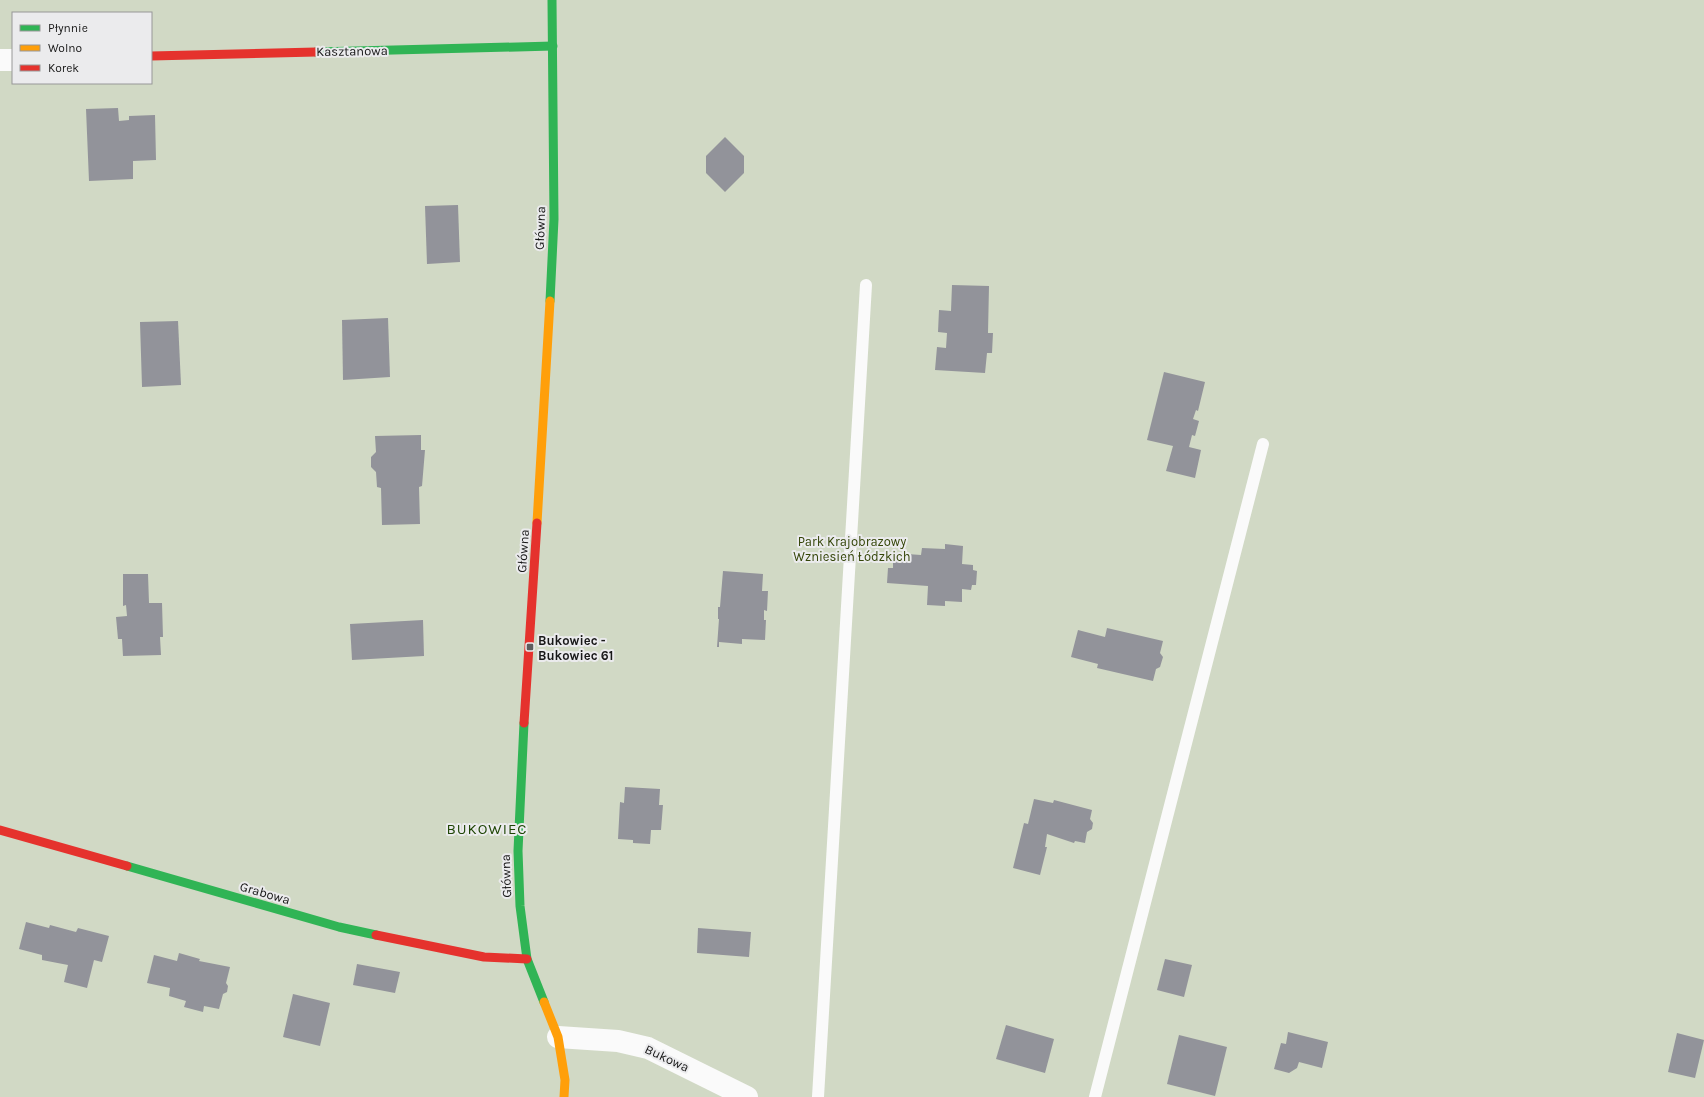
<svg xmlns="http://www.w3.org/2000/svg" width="1704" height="1097" font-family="Karla,sans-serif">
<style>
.green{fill:#d1d9c5;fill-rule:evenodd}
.building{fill:#92939a}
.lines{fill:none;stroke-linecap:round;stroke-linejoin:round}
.lane{stroke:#fafafa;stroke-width:12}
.street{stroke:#fafafa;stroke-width:22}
.fast{stroke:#30b455;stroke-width:9}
.slow{stroke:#ff9f0a;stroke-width:9}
.jam{stroke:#e5322d;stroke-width:9}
.poi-dot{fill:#5d5d5e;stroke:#ebebed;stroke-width:1.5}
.labels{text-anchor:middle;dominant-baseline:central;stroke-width:4;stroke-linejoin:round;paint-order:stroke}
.street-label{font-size:13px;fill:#181818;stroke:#ebebed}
.park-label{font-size:13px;fill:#344508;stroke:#ebebed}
.poi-label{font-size:13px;font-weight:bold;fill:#181818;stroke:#ebebed;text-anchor:start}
.quarter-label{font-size:15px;letter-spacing:1px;fill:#1f4605;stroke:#ebebed}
</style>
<rect width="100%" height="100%" fill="#dededf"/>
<path class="green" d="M0,0H1704V1097H0ZM13,13H151V83H13Z"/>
<g class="building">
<polygon points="118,108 119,121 129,120 129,116 155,115 156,160 133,161 133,179 89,181 86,109"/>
<polygon points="725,137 744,156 744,173 725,192 706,173 706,156"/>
<polygon points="458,205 460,262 427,264 425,206"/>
<polygon points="952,285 989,286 988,333 993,333 992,353 987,353 985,373 935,370 937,347 946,348 947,333 938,332 939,310 951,311"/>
<polygon points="388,318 390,377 343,380 342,320"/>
<polygon points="178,321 181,385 142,387 140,322"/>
<polygon points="1164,372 1205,382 1198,411 1196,410 1193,419 1199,421 1195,436 1192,435 1189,447 1201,450 1195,478 1166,471 1173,446 1147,440"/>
<polygon points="421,435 421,450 425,450 422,486 419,487 420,524 382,525 381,488 377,487 376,472 371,467 371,457 376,452 375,436"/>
<polygon points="945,544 963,546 962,564 973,565 973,570 977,571 976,585 972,585 971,590 962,589 962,602 945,601 945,606 927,605 928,586 887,583 888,568 893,568 893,553 921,555 922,548 945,549"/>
<polygon points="723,571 763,574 762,591 768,591 767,611 764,610 764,620 766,620 765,640 742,639 742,644 719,642 719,647 717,647 719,619 718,619 718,607 720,607"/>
<polygon points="123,574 148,574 149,603 162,603 163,637 160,637 161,655 123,656 122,639 118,639 116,617 127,616 126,605 123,606"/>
<polygon points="423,620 424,656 352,660 350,624"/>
<polygon points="1107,628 1163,641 1160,653 1163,657 1160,667 1156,669 1153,681 1097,668 1098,664 1071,657 1078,630 1105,637"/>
<polygon points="625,787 660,789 659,805 663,805 661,830 651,830 650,844 633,843 633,840 618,839 620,802 624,803"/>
<polygon points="1034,799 1053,803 1054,800 1092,810 1090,819 1093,823 1092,829 1087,832 1085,843 1075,841 1074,843 1047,834 1045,847 1047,847 1040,875 1013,868 1024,823 1028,824"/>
<polygon points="26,922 49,928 50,925 76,932 78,928 109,936 102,962 94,960 87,988 64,982 68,965 42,960 42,955 19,949"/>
<polygon points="698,928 751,932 749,957 697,953"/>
<polygon points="179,953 200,959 199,961 230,967 226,983 228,986 227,992 223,994 219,1009 204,1006 203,1012 184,1007 186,1001 169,996 170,988 147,983 154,955 177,961"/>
<polygon points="1165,959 1192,965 1184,997 1157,990"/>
<polygon points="357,964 400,972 395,993 353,985"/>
<polygon points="293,994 330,1003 320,1046 283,1037"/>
<polygon points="1006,1025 1054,1039 1045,1073 996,1059"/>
<polygon points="1288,1032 1328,1042 1322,1068 1299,1062 1297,1068 1289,1073 1274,1069 1281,1043 1286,1044"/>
<polygon points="1677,1033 1704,1040 1695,1078 1668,1072"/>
<polygon points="1179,1035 1227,1047 1215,1096 1167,1084"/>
</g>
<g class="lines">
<g class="lane">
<polyline points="818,1097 866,285"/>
<polyline points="1095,1097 1263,444"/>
</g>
<g class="street">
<polyline points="0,60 13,60"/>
<polyline points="558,1037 618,1041 648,1048 747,1097"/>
</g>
<g class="fast">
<polyline points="316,52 553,46"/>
<polyline points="550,301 554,219 552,0"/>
<polyline points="524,723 518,851 520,906 527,959 544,1002"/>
<polyline points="127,866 339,927 376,935"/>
</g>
<g class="slow">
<polyline points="537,523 550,301"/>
<polyline points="544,1002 558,1037 565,1080 564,1097"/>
</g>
<g class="jam">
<polyline points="151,56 316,52"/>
<polyline points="524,723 537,523"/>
<polyline points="0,830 127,866"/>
<polyline points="376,935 484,957 527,959"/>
</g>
</g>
<rect class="poi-dot" x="526" y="643" width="8" height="8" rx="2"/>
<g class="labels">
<g class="street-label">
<text transform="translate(352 51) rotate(-1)">Kasztanowa</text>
<text transform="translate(540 228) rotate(-88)">Główna</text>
<text transform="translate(523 551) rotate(-86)">Główna</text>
<text transform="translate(506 876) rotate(-92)">Główna</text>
<text transform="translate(265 893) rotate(16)">Grabowa</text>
<text transform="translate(667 1058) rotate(25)">Bukowa</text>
</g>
<g class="park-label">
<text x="852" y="541">Park Krajobrazowy<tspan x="852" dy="15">Wzniesień Łódzkich</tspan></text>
</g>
<g class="poi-label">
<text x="538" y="640">Bukowiec -<tspan x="538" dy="15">Bukowiec 61</tspan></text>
</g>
<g class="quarter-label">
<text x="487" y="829">BUKOWIEC</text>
</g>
</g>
<rect x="12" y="12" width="140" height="72" fill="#ebebed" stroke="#979798"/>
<rect x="20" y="25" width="20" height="6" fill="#30b455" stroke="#979798"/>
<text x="48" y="32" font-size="12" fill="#181818">Płynnie</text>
<rect x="20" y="45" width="20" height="6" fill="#ff9f0a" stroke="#979798"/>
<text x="48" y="52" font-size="12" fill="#181818">Wolno</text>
<rect x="20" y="65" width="20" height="6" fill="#e5322d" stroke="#979798"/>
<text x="48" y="72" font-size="12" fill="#181818">Korek</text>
</svg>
